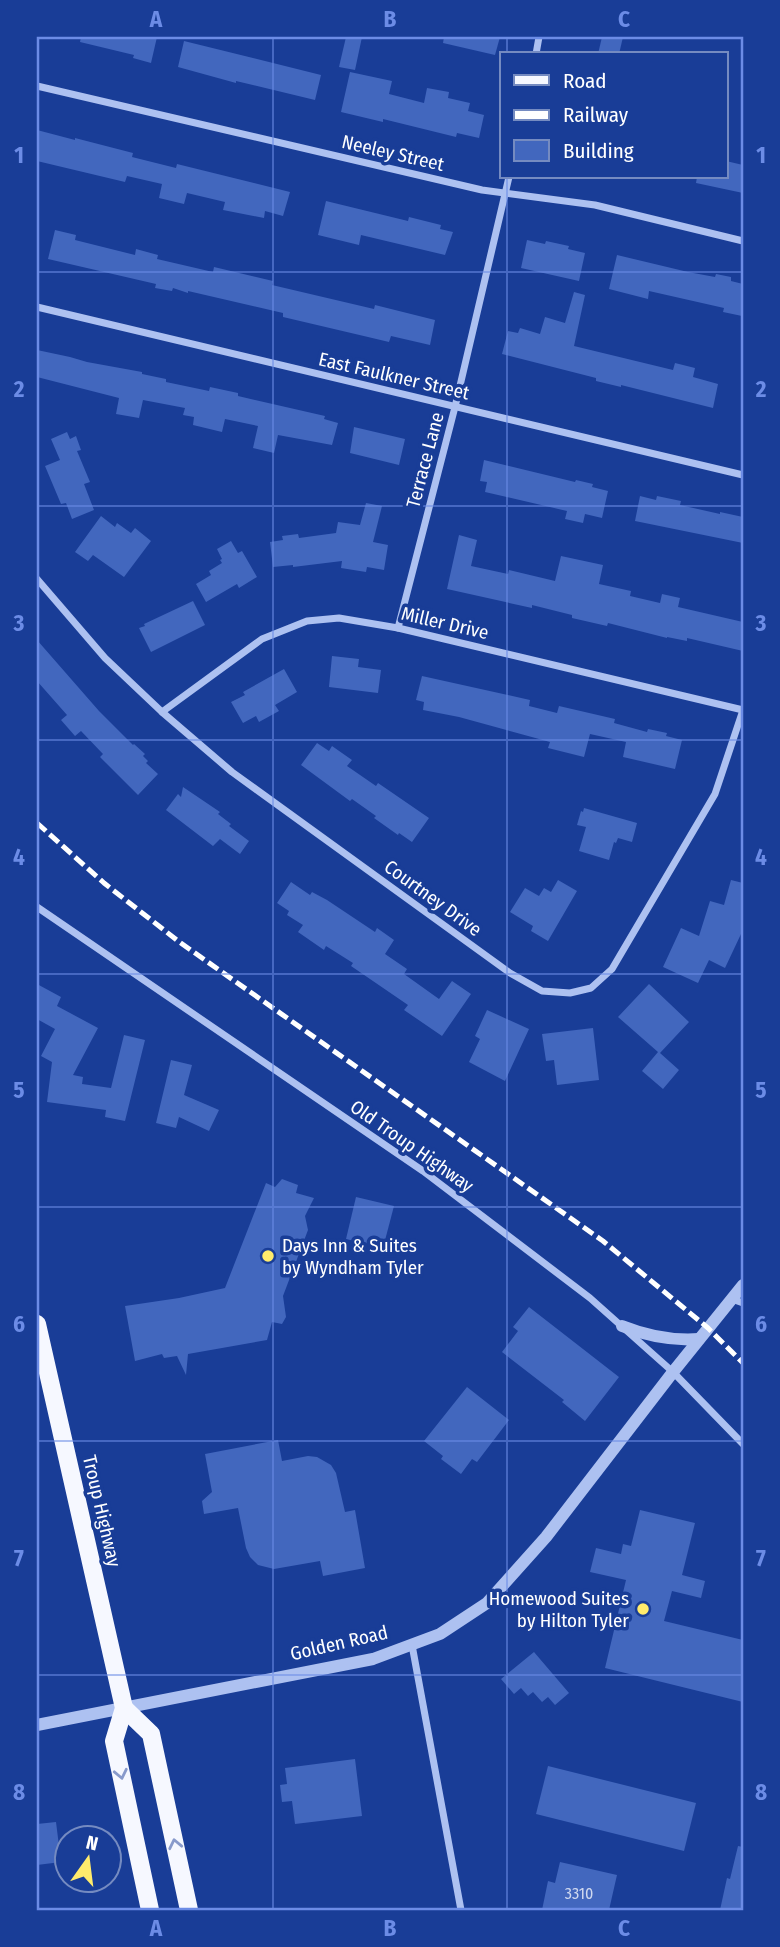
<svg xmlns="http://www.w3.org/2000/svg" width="780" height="1947" font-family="'Fira Sans Condensed',sans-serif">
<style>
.building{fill:#4267be}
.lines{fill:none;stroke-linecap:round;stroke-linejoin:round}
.minor{stroke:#adc1f1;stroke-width:7}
.tertiary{stroke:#adc1f1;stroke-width:12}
.primary{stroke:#f6f8ff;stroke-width:18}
.rail{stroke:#fff;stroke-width:5;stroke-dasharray:12 5;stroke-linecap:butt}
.oneway{stroke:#889acb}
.grid{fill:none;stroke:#6c8ce6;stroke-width:2;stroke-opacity:0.55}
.poi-dot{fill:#ffeb6c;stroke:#193d97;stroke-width:2.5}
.labels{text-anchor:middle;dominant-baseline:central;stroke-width:7;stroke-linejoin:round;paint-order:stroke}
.number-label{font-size:16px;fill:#d0d9ef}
.street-label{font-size:19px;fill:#fff;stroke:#193d97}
.poi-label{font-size:19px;fill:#fff;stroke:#193d97;text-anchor:start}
.neatline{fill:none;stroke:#6c8ce6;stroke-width:2.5}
.grid-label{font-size:23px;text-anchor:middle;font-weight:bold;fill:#6c8ce6}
</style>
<rect width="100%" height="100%" fill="#193d97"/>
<g class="building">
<polygon points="81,37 157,37 151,63 133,58 134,55 80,42"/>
<polygon points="346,37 362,37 355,70 339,67"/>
<polygon points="444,37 500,37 495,55 443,43"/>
<polygon points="602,37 623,37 619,54 598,54"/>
<polygon points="184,41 321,75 315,100 236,81 236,83 178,67"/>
<polygon points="350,72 392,81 389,94 424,103 427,88 449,92 448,98 470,103 468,111 484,115 479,138 457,133 456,137 383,119 383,122 341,112"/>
<polygon points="37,130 75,140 75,138 133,153 132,157 176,168 177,164 290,192 283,216 265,211 264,218 223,210 225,202 187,193 184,204 159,198 162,184 127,176 125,182 37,161"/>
<polygon points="726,161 743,165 743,193 696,183 697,177 726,177"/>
<polygon points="326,201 408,221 409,217 441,225 440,229 453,232 445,255 361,235 359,245 318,235"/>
<polygon points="55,230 76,235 75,240 135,255 136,249 158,255 157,259 213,272 214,267 273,281 272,285 374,309 375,305 435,320 430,345 391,336 389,342 368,337 283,317 283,313 188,291 188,293 173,288 172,291 155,288 156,284 48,259"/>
<polygon points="527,240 545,244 546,241 569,246 568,249 585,253 579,281 521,268"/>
<polygon points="617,255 688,272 715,277 716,274 731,277 731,281 743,284 742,316 723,312 724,308 649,291 648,299 609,289"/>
<polygon points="574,292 585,295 574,346 673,370 675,363 695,368 693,377 718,384 713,408 621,385 621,387 596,381 596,378 502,354 508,331 518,333 520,328 540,334 545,317 565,323"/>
<polygon points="37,350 70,357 87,362 142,372 142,374 166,379 166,382 209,391 210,387 238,393 238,396 325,416 324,419 338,423 332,445 278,435 274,453 253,448 258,426 225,419 222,432 193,425 194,417 183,415 185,408 143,400 139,418 116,414 119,398 37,377"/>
<polygon points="354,427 405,439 399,465 350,453"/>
<polygon points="67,432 70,439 76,436 81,450 77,451 90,482 84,484 94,510 72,519 66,503 61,504 45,466 60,460 51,439"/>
<polygon points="484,460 575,482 576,480 593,484 592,487 608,491 602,518 585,514 583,523 565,519 567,511 485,492 487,482 480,481"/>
<polygon points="640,496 656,500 657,496 681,501 680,505 720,514 720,512 743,517 743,543 635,521"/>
<polygon points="366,503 382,506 373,542 388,545 384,570 367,567 366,572 341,568 342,561 293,567 293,565 273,567 270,542 283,540 282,536 298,534 299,538 336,533 338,522 360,525"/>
<polygon points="101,516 115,527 117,523 131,533 135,528 151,541 124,577 93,555 88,561 75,552"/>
<polygon points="459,535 477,540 471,566 508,574 509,570 555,581 561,556 603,565 599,584 631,591 630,596 660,603 662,594 680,598 678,607 743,622 743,651 687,638 687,641 667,637 667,638 608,623 607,626 572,618 572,615 532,605 532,608 447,589"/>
<polygon points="231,541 238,553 242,551 257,577 239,588 237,584 206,602 196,584 211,575 209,571 222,563 220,560 222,559 217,549"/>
<polygon points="193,601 205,625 151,652 139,628 145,626 144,624"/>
<polygon points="37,640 99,711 133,745 134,744 145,754 143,756 148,761 146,763 158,774 138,795 100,757 103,754 81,731 75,736 61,720 67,715 37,681"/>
<polygon points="332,656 359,659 358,667 381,670 378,693 329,687"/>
<polygon points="284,669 297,692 275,705 279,711 259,722 256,716 243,723 231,702 245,695 243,692"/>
<polygon points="422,676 530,700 529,706 557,713 559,706 615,719 614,723 647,732 648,729 667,733 666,736 682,740 675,769 623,757 626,742 590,734 584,757 548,748 550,742 459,717 423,710 424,702 416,700"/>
<polygon points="317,743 329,751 332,746 352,760 347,766 376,786 378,783 429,818 412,842 399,833 398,835 374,818 376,816 352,799 350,801 301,765"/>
<polygon points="183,787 220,812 218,814 231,824 229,826 249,841 240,854 220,839 213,846 166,810 178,794 181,797"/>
<polygon points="584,808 637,823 632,842 618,838 616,843 614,842 609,860 579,851 586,827 577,825 581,811 583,812"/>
<polygon points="558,880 577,891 548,941 531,931 533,926 510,912 525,888 539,896 544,888 551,892"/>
<polygon points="731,880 743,883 743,924 741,934 725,968 709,960 698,983 663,967 681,928 699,936 710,901 724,905"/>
<polygon points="291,882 310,895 312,892 327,900 375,932 377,928 394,940 385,954 407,969 404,974 439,999 452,981 471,994 442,1036 404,1010 408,1005 351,966 353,963 326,946 324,950 298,932 303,925 287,915 289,911 277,903"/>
<polygon points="37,984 61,997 57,1006 98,1028 73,1075 83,1077 82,1084 111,1088 124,1035 145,1040 125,1121 105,1117 106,1110 47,1102 52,1062 41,1056 55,1029 37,1019"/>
<polygon points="649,984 689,1022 660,1053 679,1070 663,1089 642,1071 658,1052 618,1017"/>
<polygon points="487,1010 529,1029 505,1081 469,1062 480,1039 475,1036"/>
<polygon points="593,1028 599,1080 557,1085 554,1060 546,1061 542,1034"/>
<polygon points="171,1060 192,1065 184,1095 219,1110 209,1131 179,1117 176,1128 156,1123"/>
<polygon points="282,1179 298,1185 296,1193 314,1198 305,1216 308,1230 283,1296 286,1317 282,1324 272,1322 267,1340 188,1354 186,1375 177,1356 164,1358 162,1354 135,1361 125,1306 179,1298 225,1288 266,1183 275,1187"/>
<polygon points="356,1197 394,1206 383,1248 346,1239"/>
<polygon points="529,1307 619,1377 585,1421 562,1402 564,1400 502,1352 518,1331 513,1327"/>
<polygon points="467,1387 509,1420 477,1462 472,1459 461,1474 441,1459 443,1456 424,1441"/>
<polygon points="278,1440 282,1461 308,1456 317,1457 331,1465 336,1473 345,1512 355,1510 365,1568 323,1576 320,1561 274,1569 258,1565 250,1557 246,1548 238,1508 204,1514 202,1501 212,1492 205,1454"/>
<polygon points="640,1510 695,1523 682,1575 705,1581 701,1598 672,1591 664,1621 743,1640 743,1702 605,1668 626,1580 590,1572 596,1548 621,1554 623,1544 631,1546"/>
<polygon points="534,1652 569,1693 555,1705 548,1697 542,1702 533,1692 528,1696 521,1688 514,1694 501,1679"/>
<polygon points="355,1759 362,1816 295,1824 292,1801 282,1802 280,1785 287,1784 285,1768"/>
<polygon points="548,1766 696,1803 684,1851 536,1814"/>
<polygon points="56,1822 61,1862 37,1865 37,1824"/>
<polygon points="738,1846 743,1847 743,1910 720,1910 727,1878 730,1879"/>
<polygon points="560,1862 617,1875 609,1910 542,1910 548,1881 555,1883"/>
</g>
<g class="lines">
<g class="minor">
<polyline points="536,54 539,37"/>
<polyline points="37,86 482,190 595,205 743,241"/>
<polyline points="37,307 743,475"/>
<polyline points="37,579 105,658 162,712 232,772 510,973 542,991 570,993 591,988 612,969 715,794 743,710"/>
<polyline points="398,628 455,407 509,177"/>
<polyline points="162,712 262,639 307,621 339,618 398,628 743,710"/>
<polyline points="37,907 423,1171 590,1298 673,1372 743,1444"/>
<polyline points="732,1299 743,1303"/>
<polyline points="412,1645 461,1910"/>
</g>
<g class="tertiary">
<path d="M622,1326C647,1336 671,1341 699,1339"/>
<polyline points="37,1725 373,1659 440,1634 487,1603 546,1537 673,1372 743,1285"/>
</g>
<g class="primary">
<polyline points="37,1324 124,1708 114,1741 150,1910"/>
<polyline points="124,1708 151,1734 189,1910"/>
</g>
<polyline class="rail" points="37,823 104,883 178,941 603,1241 708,1328 743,1363"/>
</g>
<defs><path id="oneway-chevron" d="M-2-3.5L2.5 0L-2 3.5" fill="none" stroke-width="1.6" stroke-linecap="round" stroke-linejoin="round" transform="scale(1.75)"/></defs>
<g class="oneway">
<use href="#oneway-chevron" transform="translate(121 1774) rotate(78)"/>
<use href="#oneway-chevron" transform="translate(175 1844) rotate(-102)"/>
</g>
<path class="grid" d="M273,37V1910M507,37V54M507,177V1910M37,272H743M37,506H743M37,740H743M37,974H743M37,1207H743M37,1441H743M37,1675H743"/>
<g class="poi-dot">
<circle cx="268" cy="1256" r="7"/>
<circle cx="643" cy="1609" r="7"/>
</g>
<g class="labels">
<g class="number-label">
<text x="579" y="1893">3310</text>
</g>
<g class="street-label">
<text transform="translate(393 153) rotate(13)">Neeley Street</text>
<text transform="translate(394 376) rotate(13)">East Faulkner Street</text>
<text transform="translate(425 460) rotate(-75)">Terrace Lane</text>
<text transform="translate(445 623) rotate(13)">Miller Drive</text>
<text transform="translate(433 898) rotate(36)">Courtney Drive</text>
<text transform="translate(412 1146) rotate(35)">Old Troup Highway</text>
<text transform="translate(102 1511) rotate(77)">Troup Highway</text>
<text transform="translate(339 1643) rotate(-13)">Golden Road</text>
</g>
<g class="poi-label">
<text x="282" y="1245">Days Inn &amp; Suites<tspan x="282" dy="22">by Wyndham Tyler</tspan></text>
<text x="629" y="1598" text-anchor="end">Homewood Suites<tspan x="629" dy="22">by Hilton Tyler</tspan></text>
</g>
</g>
<rect width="780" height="1947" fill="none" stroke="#193d97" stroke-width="77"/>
<rect x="500" y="52" width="228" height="126" fill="#193d97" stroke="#758bc1" stroke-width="2"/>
<rect x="514" y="75" width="35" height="10" fill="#f6f8ff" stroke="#758bc1" stroke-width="2"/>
<text x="563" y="88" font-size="21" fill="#ffffff">Road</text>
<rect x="514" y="110" width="35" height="10" fill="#ffffff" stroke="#758bc1" stroke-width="2"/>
<text x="563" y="122" font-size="21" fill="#ffffff">Railway</text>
<rect x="514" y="140" width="35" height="21" fill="#4267be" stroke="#758bc1" stroke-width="2"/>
<text x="563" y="158" font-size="21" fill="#ffffff">Building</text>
<g transform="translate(88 1859) rotate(14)"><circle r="33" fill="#193d97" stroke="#758bc1" stroke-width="2"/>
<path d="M0-5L12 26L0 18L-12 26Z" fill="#ffeb6c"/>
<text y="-10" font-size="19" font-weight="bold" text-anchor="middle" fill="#ffffff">N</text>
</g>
<rect x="38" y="38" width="704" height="1871" class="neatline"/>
<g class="grid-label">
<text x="156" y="27">A</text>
<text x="390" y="27">B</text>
<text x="624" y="27">C</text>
<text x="19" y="163">1</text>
<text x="761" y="163">1</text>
<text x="19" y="397">2</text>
<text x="761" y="397">2</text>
<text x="19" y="631">3</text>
<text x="761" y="631">3</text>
<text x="19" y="865">4</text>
<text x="761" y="865">4</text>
<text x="19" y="1098">5</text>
<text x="761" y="1098">5</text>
<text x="19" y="1332">6</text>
<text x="761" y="1332">6</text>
<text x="19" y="1566">7</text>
<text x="761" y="1566">7</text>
<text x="19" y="1800">8</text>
<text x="761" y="1800">8</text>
<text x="156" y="1936">A</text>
<text x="390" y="1936">B</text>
<text x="624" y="1936">C</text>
</g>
</svg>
